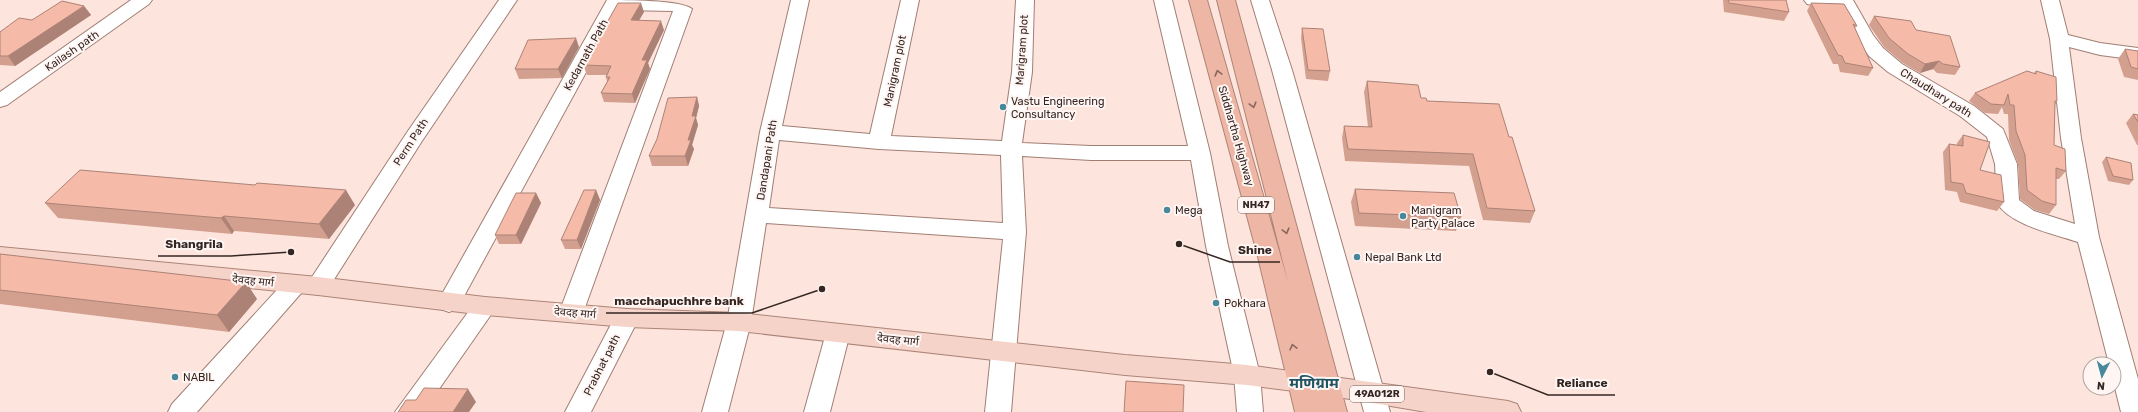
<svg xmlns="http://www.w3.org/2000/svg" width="2138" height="412" font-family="Rubik,'Noto Sans Devanagari',sans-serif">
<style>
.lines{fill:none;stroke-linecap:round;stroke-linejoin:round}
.minor-casing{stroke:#a17e73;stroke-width:2}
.major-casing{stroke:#ad8477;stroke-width:2}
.highway-casing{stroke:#ad8477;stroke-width:2}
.minor{fill:#fff;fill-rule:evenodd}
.major{fill:#f5d3c9;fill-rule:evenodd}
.highway{fill:#eeb6a5;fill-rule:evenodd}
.wall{fill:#d3a090}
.shaded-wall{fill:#ac8276}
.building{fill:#f5baa8;stroke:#ac8276}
.oneway{stroke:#88675d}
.poi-dot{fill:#47889a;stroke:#fff6f4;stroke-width:1.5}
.labels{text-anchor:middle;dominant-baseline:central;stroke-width:4;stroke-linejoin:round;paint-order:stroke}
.shield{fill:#fff6f4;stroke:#726461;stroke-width:1}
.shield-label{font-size:10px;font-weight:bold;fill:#352622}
.street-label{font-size:11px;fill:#352622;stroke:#fff6f4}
.poi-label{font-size:11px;fill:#352622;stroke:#fff6f4;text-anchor:start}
.district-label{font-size:15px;font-weight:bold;fill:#1f5562;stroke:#fff6f4}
.leader{fill:none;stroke:#352622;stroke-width:1.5}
.callout-dot{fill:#352622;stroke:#fff6f4;stroke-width:1.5}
.callout-label{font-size:12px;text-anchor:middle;font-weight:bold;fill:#352622;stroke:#fff6f4;stroke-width:4;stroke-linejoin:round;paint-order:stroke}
</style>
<rect width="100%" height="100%" fill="#fde5de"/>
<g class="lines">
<defs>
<g id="minor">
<polygon points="131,0 152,0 149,4 7,105 0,107 0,92"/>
<polygon points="499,0 517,0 422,141 326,292 318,295 310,292 306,286 310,280 408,131"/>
<path d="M607,0C625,0 682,0 692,9L583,313L580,319L571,322L562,319L559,313L673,11L620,10L457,309L449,312L441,309L437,303Z"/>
<path d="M791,0H809L782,126L870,134L901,0H919L891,136L1002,141L1012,72L1016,0H1034L1032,72L1022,143L1091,146H1188L1154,0H1172L1210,153L1228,246L1260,375L1263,412H1237L1234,375L1206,246L1191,160H1091L1022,156L1026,232L1011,412H985L1003,239L766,223L751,322L728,412H702L727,322L760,132ZM779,140L879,149L1001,155L1003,223L769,208Z"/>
<polygon points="1251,0 1269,0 1292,70 1390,412 1364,412 1272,70"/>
<path d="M1804,0H1853L1873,35L1883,48L1902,64L1974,106L2003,129L2017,164L2019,200L2034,211L2075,224L2061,138L2050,39L2041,0H2059L2068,35L2100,43L2138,48V60L2100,55L2069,47L2081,138L2099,237L2138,379V412H2121L2114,384V364H2109L2078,242C2054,234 2010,225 1997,203L1995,164L1987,137L1960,116L1888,72L1869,56L1855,36L1840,10L1807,4Z"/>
<polygon points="295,276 303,279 307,285 303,291 197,412 168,412 172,404 287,279"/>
<polygon points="485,297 493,300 497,306 423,412 395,412 477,300"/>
<polygon points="627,309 636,311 639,318 591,412 565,412 618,311"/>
<polygon points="838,324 847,326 850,333 830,412 804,412 826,333 829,326"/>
</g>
<polygon id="major" points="0,247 318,277 485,297 627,309 739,313 1125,355 1247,365 1508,401 1517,404 1521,412 1426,412 1326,395 1247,385 1125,375 739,331 627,327 485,315 318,295 0,263"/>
<polygon id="highway" points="1189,0 1207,0 1288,282 1217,0 1235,0 1347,412 1295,412 1258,257"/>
</defs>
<use href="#minor" class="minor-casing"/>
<use href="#major" class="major-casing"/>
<use href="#highway" class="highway-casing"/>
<use href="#minor" class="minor"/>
<use href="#major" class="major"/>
<use href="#highway" class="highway"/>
</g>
<g class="wall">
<polygon points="1723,0 1786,0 1789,12 1784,21 1724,12"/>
<polygon points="1811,3 1844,4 1857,26 1855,28 1873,68 1868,76 1840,72 1838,64 1833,64 1807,11"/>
<polygon points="84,6 91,15 15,66 0,65 0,32 32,20"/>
<polygon points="644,12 639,20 664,30 648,63 650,69 635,103 604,102 601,93 607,82 606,77 607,75 587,75 583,65"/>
<polygon points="1874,16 1916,30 1960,67 1955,75 1937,73 1933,69 1920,73 1903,63 1884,47 1869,25"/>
<polygon points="1302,28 1330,71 1328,81 1306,79 1301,38"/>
<polygon points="579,47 562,78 519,79 515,69"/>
<polygon points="2125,49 2138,51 2138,80 2124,77 2118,59"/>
<polygon points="2036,71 2057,101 2055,105 2054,145 2066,171 2059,179 2056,179 2056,205 2049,214 2035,210 2020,199 2018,164 2009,140 2008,114 2004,114 2002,107 1998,114 1985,113 1969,101 1975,93 2034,73"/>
<polygon points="1367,81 1421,98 1509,137 1535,211 1530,223 1483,220 1469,166 1345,161 1342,138 1344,126 1368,127 1364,92"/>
<polygon points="697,97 699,106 696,118 698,125 692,145 694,149 688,166 652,166 649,156"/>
<polygon points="2133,114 2138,115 2138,145 2137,145 2126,123"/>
<polygon points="1963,135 1980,170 2004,202 1997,211 1960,202 1957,192 1945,190 1943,152 1949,144 1957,145 1957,143"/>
<polygon points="2106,157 2133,180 2129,185 2108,181 2102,162"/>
<polygon points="1355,189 1461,217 1456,231 1355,226 1351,202"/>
<polygon points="596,190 600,200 581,249 565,249 561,240"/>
<polygon points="536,193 541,203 521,244 499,244 495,235"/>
<polygon points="45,203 355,205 329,239 234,231 232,234 58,218"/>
<polygon points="0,254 257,299 229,332 0,304"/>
</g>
<g class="shaded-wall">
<polygon points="641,3 644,12 634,29 631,20"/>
<polygon points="84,6 91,15 15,66 8,56"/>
<polygon points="661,21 664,30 648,63 650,69 635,103 632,94 642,60"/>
<polygon points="576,38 579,47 562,78 558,69"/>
<polygon points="1939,61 1933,69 1920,73 1925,64"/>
<polygon points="697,97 699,106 696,118 698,125 692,145 694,149 688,166 685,156 692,116"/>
<polygon points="346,190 355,205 329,239 319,224"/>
<polygon points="596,190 600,200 581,249 577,240"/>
<polygon points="536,193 541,203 521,244 516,235"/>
<polygon points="224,216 234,231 232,234 221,218"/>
<polygon points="246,282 257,299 229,332 217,315"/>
<polygon points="468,389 476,402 469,412 453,412"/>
</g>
<g class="building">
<polygon points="1728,0 1786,0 1789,12 1729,3"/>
<polygon points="62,1 84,6 8,56 0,56 0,32 19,18 32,20"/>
<polygon points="618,3 641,3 631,20 661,21 642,60 647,60 632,94 601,93 610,77 606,77 611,66 583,65"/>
<polygon points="1811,3 1844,4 1857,26 1853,24 1873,68 1845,63 1842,56 1838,55"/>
<polygon points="1874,16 1911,21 1916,30 1950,36 1960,67 1943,64 1939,61 1925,64 1908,54 1889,38"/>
<polygon points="1302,28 1323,29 1330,71 1308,70"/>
<polygon points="576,38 558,69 515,69 528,40"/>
<polygon points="2125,49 2138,51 2138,69 2131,67"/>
<polygon points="2027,71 2036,74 2036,71 2056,77 2057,101 2055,101 2054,145 2065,149 2066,171 2056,168 2056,205 2042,201 2027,190 2025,155 2016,131 2014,105 2010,105 2008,94 2004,105 1991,104 1975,93"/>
<polygon points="1367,81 1418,85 1421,98 1426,98 1427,101 1499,104 1509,137 1512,137 1535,211 1487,208 1473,154 1348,149 1344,126 1372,127"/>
<polygon points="697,97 692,116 696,116 688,140 691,140 685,156 649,156 657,139 668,98"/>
<polygon points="2133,114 2138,115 2138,122"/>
<polygon points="1963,135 1990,142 1980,170 2001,175 2004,202 1966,193 1963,184 1951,182 1949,144 1963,146"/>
<polygon points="2106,157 2131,163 2133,180 2113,176"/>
<polygon points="80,170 255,185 257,183 346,190 319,224 224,216 221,218 45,203"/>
<polygon points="1355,189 1454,193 1461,217 1359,213"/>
<polygon points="584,190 596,190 577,240 561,240"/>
<polygon points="516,193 536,193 516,235 495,235"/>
<polygon points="0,254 246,282 217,315 0,290"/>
<polygon points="1126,381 1184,385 1183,412 1124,412"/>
<polygon points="424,388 468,389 453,412 398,412 406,400 416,400"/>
</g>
<defs><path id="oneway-chevron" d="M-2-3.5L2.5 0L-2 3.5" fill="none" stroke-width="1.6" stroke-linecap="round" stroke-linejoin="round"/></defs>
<g class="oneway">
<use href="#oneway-chevron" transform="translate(1218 73) rotate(-105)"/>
<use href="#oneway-chevron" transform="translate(1253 105) rotate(75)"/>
<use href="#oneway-chevron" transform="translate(1286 231) rotate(75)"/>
<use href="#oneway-chevron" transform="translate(1293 347) rotate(-104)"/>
</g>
<g class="poi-dot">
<circle cx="1003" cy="107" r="4"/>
<circle cx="1167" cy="210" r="4"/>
<circle cx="1403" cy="216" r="4"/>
<circle cx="1357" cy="257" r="4"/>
<circle cx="1216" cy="303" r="4"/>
<circle cx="175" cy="377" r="4"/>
</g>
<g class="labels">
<g class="shield">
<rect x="1238" y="197" width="36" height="16" rx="3"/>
<rect x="1350" y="386" width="54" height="16" rx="3"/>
</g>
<g class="shield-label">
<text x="1256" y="205">NH47</text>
<text x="1377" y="394">49A012R</text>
</g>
<g class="street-label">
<text transform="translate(1022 50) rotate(-86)">Marigram plot</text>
<text transform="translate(72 51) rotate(-35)">Kailash path</text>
<text transform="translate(586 55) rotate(-61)">Kedarnath Path</text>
<text transform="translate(895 71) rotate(-78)">Manigram plot</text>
<text transform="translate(1936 93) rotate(32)">Chaudhary path</text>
<text transform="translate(1236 136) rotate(74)">Siddhartha Highway</text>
<text transform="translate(411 142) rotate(-57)">Perm Path</text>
<text transform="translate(767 160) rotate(-81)">Dandapani Path</text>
<text transform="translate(253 281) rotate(6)">देवदह मार्ग</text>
<text transform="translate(575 313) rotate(5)">देवदह मार्ग</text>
<text transform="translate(898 340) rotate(6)">देवदह मार्ग</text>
<text transform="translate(602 365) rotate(-63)">Prabhat path</text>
</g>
<g class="poi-label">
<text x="1011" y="101">Vastu Engineering<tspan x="1011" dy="13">Consultancy</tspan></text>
<text x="1175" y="210">Mega</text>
<text x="1411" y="210">Manigram<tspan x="1411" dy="13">Party Palace</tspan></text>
<text x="1365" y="257">Nepal Bank Ltd</text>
<text x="1224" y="303">Pokhara</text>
<text x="183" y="377">NABIL</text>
</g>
<g class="district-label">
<text x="1314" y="383">मणिग्राम</text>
</g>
</g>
<path class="leader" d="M291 252L231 256H158M1179 244L1230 262H1280M822 289L752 313H606M1490 372L1548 395H1615"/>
<g class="callout-dot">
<circle cx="291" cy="252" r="4"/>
<circle cx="1179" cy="244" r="4"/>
<circle cx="822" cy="289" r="4"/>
<circle cx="1490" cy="372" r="4"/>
</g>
<g class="callout-label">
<text x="194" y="248">Shangrila</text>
<text x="1255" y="254">Shine</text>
<text x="679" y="305">macchapuchhre bank</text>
<text x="1582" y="387">Reliance</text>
</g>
<g transform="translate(2102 376) rotate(186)"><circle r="19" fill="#fff6f4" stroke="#aea3a0"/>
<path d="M0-3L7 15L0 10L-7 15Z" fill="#47889a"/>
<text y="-6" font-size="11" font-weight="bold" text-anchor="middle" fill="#352622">N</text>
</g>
</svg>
